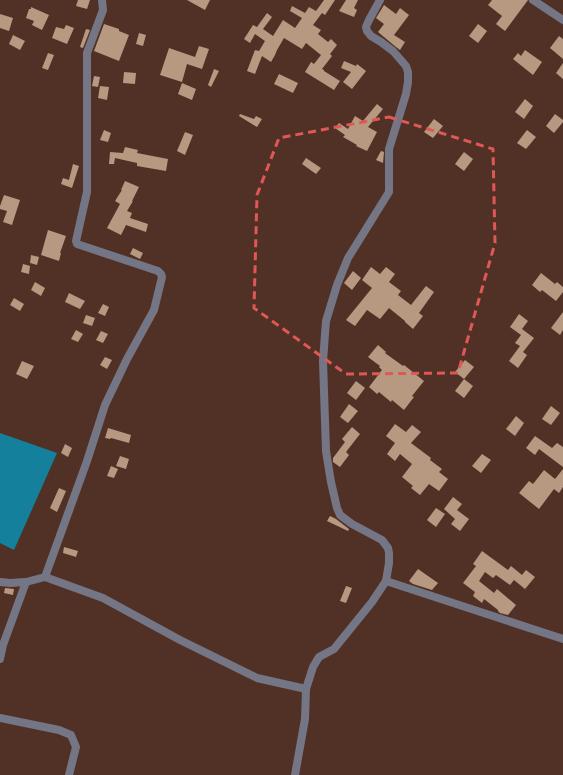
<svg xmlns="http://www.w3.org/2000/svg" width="563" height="775" font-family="Spectral,serif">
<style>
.water{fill:#14809b}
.building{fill:#b79880}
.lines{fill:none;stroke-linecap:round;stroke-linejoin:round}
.minor{stroke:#747685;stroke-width:8}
.marked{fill:none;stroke:#e05856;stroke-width:3;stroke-dasharray:8 5;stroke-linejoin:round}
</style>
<rect width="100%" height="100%" fill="#513125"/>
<polygon class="water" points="0,433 57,453 14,550 0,543"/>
<g class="building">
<polygon points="78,0 90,0 87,9 76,6"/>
<polygon points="187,0 210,0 205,10"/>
<polygon points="324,0 335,0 325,15 322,13 313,25 321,30 318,34 328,42 331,39 337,45 330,54 332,56 322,69 324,70 324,71 340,81 334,90 305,72 311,62 314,64 321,55 306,43 302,49 284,38 277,50 275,55 271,62 262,56 255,74 247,71 255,50 259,51 265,41 255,34 250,43 244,39 253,25 257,27 267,13 272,17 263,29 273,36 283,20 295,28 302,18 290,11 292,6 305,13 309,7 316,11"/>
<polygon points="346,0 358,0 354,8 357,10 354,17 339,11"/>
<polygon points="492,0 528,0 505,31 496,24 502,16 488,5"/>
<polygon points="384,5 396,14 400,8 409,15 394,35 405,42 400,50 396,47 378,32 384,24 376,18"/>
<polygon points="31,7 49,15 42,30 32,25 34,21 26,18 29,9 31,9"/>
<polygon points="0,14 13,18 9,31 0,28"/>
<polygon points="104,24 119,29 119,31 129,35 119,61 94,51"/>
<polygon points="478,24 487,31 478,43 469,36"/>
<polygon points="66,25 74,28 67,44 52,38 56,27 64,29"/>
<polygon points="86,29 90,30 83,48 80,47"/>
<polygon points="139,33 146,35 143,46 136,44"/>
<polygon points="13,35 25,41 20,50 9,44"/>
<polygon points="559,36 563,39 563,59 550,48"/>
<polygon points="199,46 209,49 202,69 187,64 182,82 160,75 169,48 195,57"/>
<polygon points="525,50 542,62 533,75 513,59 518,53 521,56"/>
<polygon points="48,53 54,55 48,70 42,68"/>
<polygon points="344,61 356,66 357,64 366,71 352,89 343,82 351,72 341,68"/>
<polygon points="563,63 563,79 556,73"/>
<polygon points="214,69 219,71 211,87 208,85"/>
<polygon points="124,72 136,73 135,84 123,83"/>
<polygon points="279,74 298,83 293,93 274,84"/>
<polygon points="94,76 100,77 98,87 92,86"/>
<polygon points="182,83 196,89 192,100 178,94"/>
<polygon points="100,86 109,87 107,100 98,98"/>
<polygon points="525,99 533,106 524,119 515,112"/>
<polygon points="377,104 383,109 368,127 377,132 367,151 356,146 357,145 343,137 345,135 335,128 339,123 348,129 355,116 363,121"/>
<polygon points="240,114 254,119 256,116 262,119 257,127 239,116"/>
<polygon points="555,114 563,120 563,122 554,133 546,126"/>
<polygon points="434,119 443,126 433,138 424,132"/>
<polygon points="104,130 111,133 108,142 100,140"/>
<polygon points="527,130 536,137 526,149 517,143"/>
<polygon points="185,132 193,135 185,155 177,151"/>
<polygon points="125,147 138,150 137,153 168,159 166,171 137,166 137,163 115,158 114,164 109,164 110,152 123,153"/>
<polygon points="381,151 384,152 383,163 376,160"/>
<polygon points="464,152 473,159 464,171 455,164"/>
<polygon points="306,158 321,168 316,174 302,164"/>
<polygon points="73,164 79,166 72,188 61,184 63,178 69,180"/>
<polygon points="125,181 139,187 132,201 133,201 127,211 132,213 130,218 148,224 146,232 126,225 121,235 107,228 120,204 115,201 122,190 121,190"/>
<polygon points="4,195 20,200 12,225 3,222 7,211 0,209 0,206"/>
<polygon points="48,230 66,236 60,253 61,253 59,261 41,255"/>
<polygon points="133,248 143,253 140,259 130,254"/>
<polygon points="31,255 39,257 37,265 30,263"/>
<polygon points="23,264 30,266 29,274 21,272"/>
<polygon points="371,267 380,274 386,267 395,274 389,282 401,291 398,295 411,305 426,286 434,292 419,313 423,316 413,329 405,322 405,321 389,308 380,319 367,310 355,326 346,320 372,288 362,280"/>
<polygon points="353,271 361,278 352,290 344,283"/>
<polygon points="541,273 555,284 557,282 563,287 563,292 556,301 542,290 540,292 532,285"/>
<polygon points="35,282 45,288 41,296 31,290"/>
<polygon points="69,293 85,301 80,309 65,302"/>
<polygon points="14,298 24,304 20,311 10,305"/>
<polygon points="103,304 109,307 105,316 98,313"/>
<polygon points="563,312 563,330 560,335 551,328"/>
<polygon points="519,314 528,321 522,329 534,338 523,352 527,355 518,368 509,361 520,346 515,343 521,335 510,327"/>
<polygon points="86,315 95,318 92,326 83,323"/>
<polygon points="76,330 83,334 78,342 71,339"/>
<polygon points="101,331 108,334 103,343 96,340"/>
<polygon points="378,345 386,352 385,353 403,366 404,365 424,381 412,396 414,397 404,410 392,400 391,402 379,392 377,394 369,387 382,370 379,367 380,366 368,357"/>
<polygon points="105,357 112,360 107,369 100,365"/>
<polygon points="465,360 474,367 464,379 455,372"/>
<polygon points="22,361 34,366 27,379 16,374"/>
<polygon points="464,379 473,386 464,398 455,391"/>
<polygon points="356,381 365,388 356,400 347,393"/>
<polygon points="349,404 358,411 348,423 340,417"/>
<polygon points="551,406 560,413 551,425 542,419"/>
<polygon points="516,416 524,423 515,436 506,429"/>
<polygon points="395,424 406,432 412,425 421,432 411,443 431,458 430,460 442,469 439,472 448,479 439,491 429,484 420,495 411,488 413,486 402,477 412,464 400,454 395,461 387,454 395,443 386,436"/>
<polygon points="352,427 360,434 346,452 349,455 340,467 333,462 333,458 345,442 342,439"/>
<polygon points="108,428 131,435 129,443 111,438 110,439 105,438"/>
<polygon points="535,436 552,448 557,443 563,447 563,467 539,449 535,455 526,448"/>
<polygon points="65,444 72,448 68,457 61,453"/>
<polygon points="482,454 491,460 481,473 472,466"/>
<polygon points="120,456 129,459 126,469 116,466"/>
<polygon points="111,466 118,469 114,478 107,476"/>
<polygon points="563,469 563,487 559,493 554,489 539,509 519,493 529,481 533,484 544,470 555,479"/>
<polygon points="59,488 66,491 57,512 50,508"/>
<polygon points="453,497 462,504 457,510 469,519 460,531 451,524 455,519 444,509"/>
<polygon points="436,508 445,514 436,527 427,520"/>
<polygon points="330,516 336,519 349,529 348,531 327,521"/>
<polygon points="64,547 78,551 76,557 63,553"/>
<polygon points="482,551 508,570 511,566 522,575 526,570 535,577 525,589 514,580 510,585 496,575 493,578 485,572 479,581 494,593 497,589 516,605 508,615 500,613 498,611 498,610 484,599 482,603 473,596 475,592 463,583 476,566 473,564"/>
<polygon points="418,569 438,583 432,590 413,584 409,581"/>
<polygon points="346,586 352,588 346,603 340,601"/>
<polygon points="5,588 14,589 13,595 4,593"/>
</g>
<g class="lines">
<g class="minor">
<polyline points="533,0 563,20"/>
<polyline points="45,577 87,461 105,405 127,359 154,310 162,277 161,274 158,271 77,244 76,241 87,192 87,53 103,10 102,0"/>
<polyline points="386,581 563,639"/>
<polyline points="0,582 10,583 26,582 45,577 103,598 180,640 257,678 306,689"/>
<polyline points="0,659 3,645 26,582"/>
<polyline points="0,718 59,730 71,735 76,747 69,775"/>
<polyline points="295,775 305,719 306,689 313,667 319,657 334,649 372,602 386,581 389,563 389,553 388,548 382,540 352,524 340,515 337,508 331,482 326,451 323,361 326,321 337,285 348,258 389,192 389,149 406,94 408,82 408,72 406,66 393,51 381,42 371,36 367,31 366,27 369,20 380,0"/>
</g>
</g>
<path class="marked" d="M389,117L493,149L495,243L458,373L346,374L254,308L257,195L279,138Z"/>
</svg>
